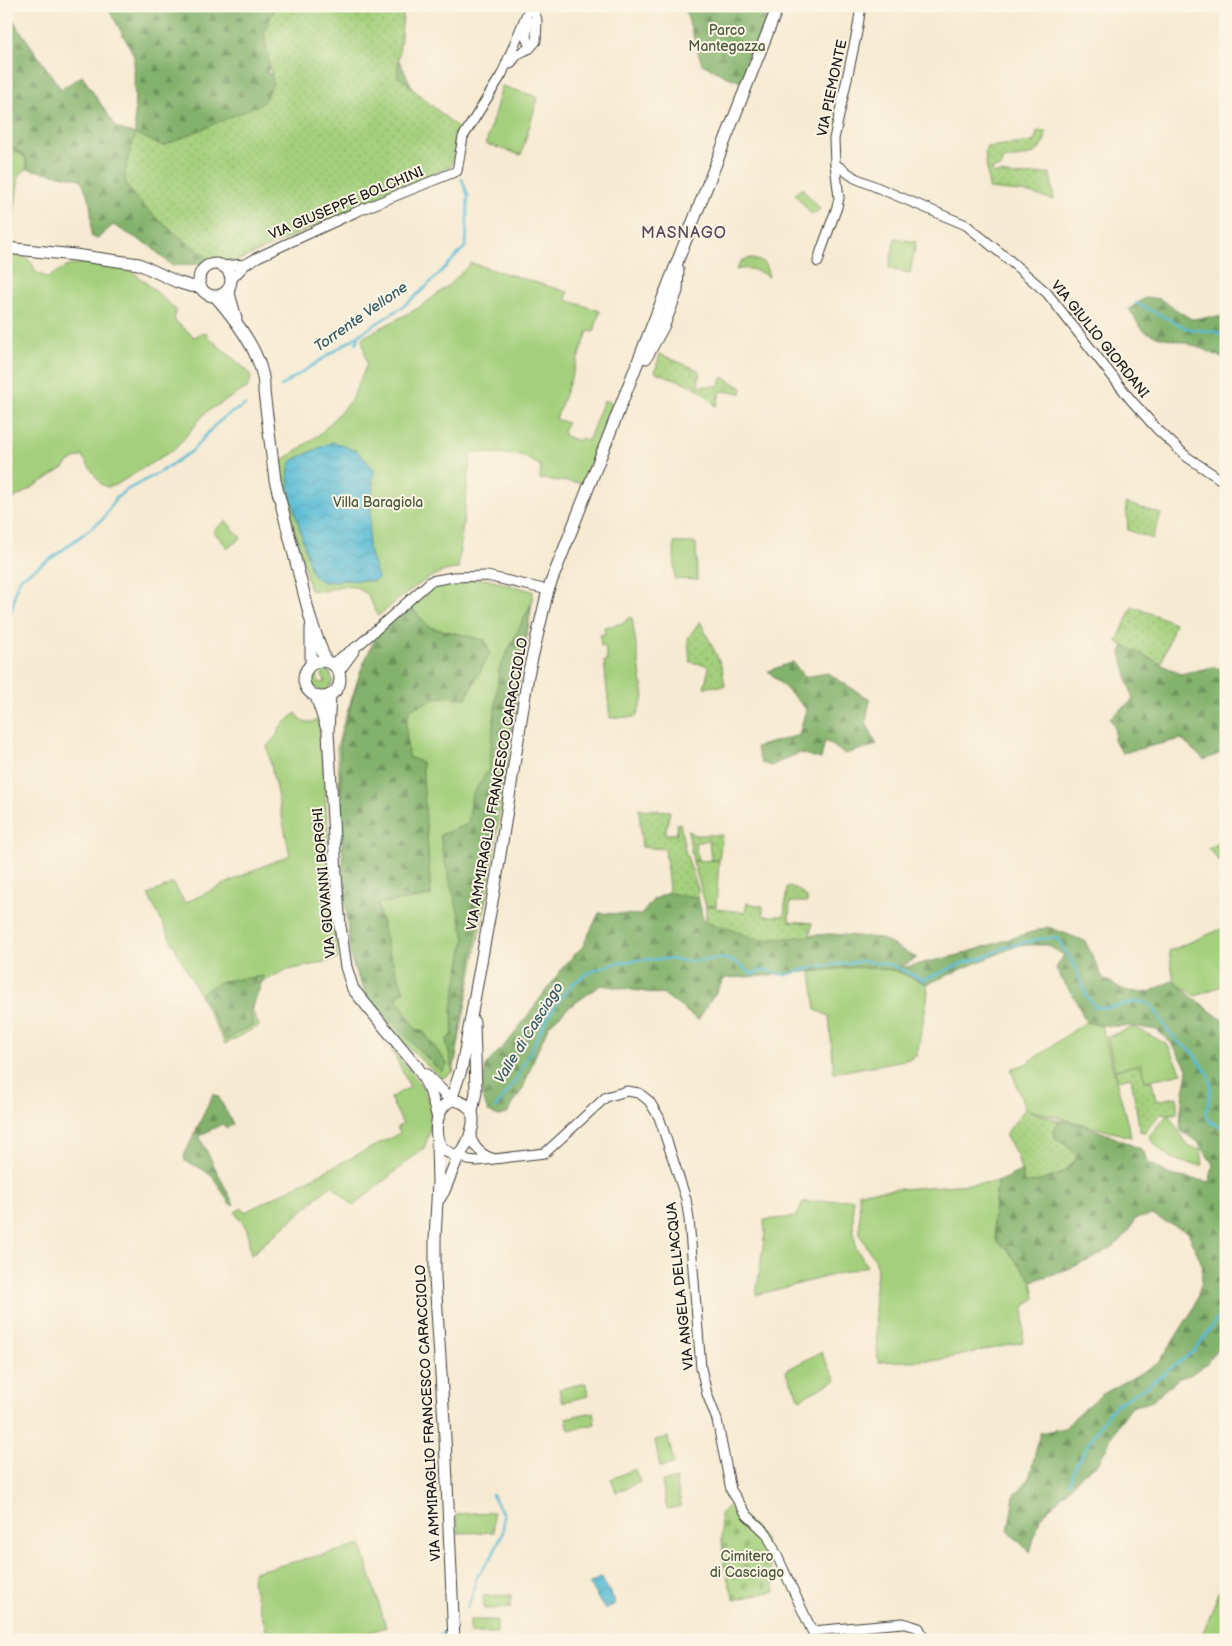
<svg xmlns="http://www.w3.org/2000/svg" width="1232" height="1646" font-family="'Balsamiq Sans',sans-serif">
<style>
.green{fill:#a4d07d;stroke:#60764c}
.forest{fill:url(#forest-firs);stroke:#506744}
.cemetery{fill:url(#cemetery-stones);stroke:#60764c}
.garden{fill:url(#garden-dots);stroke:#60764c}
.water{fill:url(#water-waves);stroke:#3a6c78}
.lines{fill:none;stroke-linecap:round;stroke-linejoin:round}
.stream{stroke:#57bbd5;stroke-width:2.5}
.minor-casing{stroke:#3d3b37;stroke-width:11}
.major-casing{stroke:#3d3b37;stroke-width:13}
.minor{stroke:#fff;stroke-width:9}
.major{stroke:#fff;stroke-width:11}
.labels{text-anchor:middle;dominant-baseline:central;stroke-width:4;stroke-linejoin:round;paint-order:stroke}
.park-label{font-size:14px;fill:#4c5b3e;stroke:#fcf5e5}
.street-label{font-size:14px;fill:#1c1c1c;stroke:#fcf5e5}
.water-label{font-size:15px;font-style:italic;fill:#345c66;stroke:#fcf5e5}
.quarter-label{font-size:16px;letter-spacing:1px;fill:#56495e;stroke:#fcf5e5}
</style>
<defs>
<pattern id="forest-firs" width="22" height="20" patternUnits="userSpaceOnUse" patternTransform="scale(1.25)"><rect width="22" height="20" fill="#83b26c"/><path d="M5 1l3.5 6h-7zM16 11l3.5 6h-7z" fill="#6a9058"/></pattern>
<pattern id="cemetery-stones" width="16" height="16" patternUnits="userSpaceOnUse" patternTransform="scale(1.25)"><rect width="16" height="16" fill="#a4d07d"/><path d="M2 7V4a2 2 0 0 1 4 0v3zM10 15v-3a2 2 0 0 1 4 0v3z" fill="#8db26b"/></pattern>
<pattern id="garden-dots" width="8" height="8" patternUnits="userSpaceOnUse" patternTransform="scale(1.25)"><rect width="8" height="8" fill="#a4d07d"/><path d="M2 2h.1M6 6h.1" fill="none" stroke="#8db26b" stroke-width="1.8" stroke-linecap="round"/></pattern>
<pattern id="water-waves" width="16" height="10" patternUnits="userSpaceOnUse" patternTransform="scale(1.25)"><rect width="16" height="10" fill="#57bbd5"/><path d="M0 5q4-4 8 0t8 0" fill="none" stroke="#4ba0b6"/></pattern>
</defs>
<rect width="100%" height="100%" fill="#fcf5e5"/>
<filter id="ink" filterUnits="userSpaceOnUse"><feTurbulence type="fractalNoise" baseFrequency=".02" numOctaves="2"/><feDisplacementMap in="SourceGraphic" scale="10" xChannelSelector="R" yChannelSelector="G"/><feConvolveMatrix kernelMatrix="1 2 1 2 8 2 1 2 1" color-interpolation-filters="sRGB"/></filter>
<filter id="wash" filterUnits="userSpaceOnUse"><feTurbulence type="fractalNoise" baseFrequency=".0096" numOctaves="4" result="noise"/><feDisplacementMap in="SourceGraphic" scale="20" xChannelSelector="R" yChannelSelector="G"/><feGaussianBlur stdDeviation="1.12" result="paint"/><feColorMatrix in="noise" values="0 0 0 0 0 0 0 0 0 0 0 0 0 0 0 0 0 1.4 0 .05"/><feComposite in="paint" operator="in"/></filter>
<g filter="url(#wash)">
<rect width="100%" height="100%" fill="#f6ead2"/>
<g class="green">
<polygon points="502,86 538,97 521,155 486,144"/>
<polygon points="6,146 25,157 27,169 19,175 11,239 6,238"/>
<polygon points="802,188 820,209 812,215 795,194"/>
<polygon points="895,238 916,242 910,273 889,269"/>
<path d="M6,254C21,256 32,256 35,272L48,278C69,261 89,261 114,266C119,267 125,267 129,270C145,280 160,296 174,308L176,311L174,320L193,336L195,337L199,334L207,333V336L249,372C252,378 251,382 247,388L206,412L176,448L116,485L107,487L101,484L82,456L69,462L64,468L13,499H6Z"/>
<path d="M751,258C764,264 764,258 769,277C759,271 748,266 736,270L741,261Z"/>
<path d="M471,263L568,292L566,300L600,311L594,332L588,331L556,419L567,423L563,431L565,436L579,441L581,438L588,441L604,400L610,402L612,407L582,483L540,479L541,466L521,455L471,452L458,569C431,569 399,600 378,616L367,594L356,587L341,586L324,591L310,590L278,464L321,433L352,399L367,364L362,338L420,307L449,285Z"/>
<polygon points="226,521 241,538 228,548 213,531"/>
<polygon points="674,543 696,543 697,580 675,579"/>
<path d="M486,579L533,591L532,602L492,866L453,1072L441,1079C407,1046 369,1011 353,965C348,952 349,930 347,916C341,860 342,804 337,748L341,731L361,670L376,636L430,587L444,582Z"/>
<polygon points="628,618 632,618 644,697 636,717 610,718 604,661 607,661 605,646 601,646 600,635 605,634 604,627 624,623"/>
<polygon points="324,669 330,673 333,682 327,690 321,691 313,687 311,679 316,670 318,682 324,683 325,680 322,676"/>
<polygon points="296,713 303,722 312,722 317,720 320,728 338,959 284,971 244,990 259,1026 225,1044 148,895 173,883 185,903 261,867 290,855 267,746 277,735 280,727"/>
<polygon points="719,860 716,906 706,906 693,861"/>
<polygon points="1226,927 1226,984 1196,996 1174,981 1169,951"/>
<polygon points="855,967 894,970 927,984 928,993 917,1055 910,1059 834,1073 829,1016 816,1010 811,972"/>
<polygon points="1086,1022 1102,1026 1131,1137 1025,1109 1011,1069 1026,1064"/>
<polygon points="1134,1027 1167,1044 1182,1073 1145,1081 1141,1064 1115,1070 1107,1037"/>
<path d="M394,1047L396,1050V1054C421,1084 443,1105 424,1148L353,1206L332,1185L251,1255L247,1229L235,1212L242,1208L245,1212L400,1133L397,1127L403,1124L390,1098L410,1087L391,1048Z"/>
<path d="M1168,1114L1189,1147L1201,1150L1203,1165C1178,1164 1163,1157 1149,1136Z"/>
<polygon points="997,1182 993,1223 997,1241 1006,1248 1032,1281 1035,1298 1024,1307 1023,1342 939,1360 878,1362 874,1294 877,1275 876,1262 860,1235 859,1192"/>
<polygon points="853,1199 853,1226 856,1248 867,1266 756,1295 765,1233 764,1220 796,1217 803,1202"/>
<polygon points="821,1352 836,1380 800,1399 785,1371"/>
<polygon points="586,1383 588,1396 562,1402 559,1389"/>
<polygon points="593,1412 595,1424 569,1430 566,1418"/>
<polygon points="668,1437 674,1464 660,1467 655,1440"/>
<polygon points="635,1469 640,1482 616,1492 611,1479"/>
<polygon points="676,1479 681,1506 667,1509 662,1482"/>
<polygon points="493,1512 494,1532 458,1533 457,1514"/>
<polygon points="361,1545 386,1627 348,1640 269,1640 252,1581 254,1572"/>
<polygon points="1226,1575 1226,1640 1200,1640"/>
<polygon points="511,1595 511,1608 484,1609 483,1596"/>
<rect x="470" y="1620" width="27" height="13"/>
</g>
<g class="forest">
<path d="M107,6H296L267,73L352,100L394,50L451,166L237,261L172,266L150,246L113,225L97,239L91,236C92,213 92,200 80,179L28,169L25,156L6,144V10L61,89L82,76L117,128L135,134L134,55Z"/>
<polygon points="684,6 748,6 750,14 753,6 772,6 746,79 741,82 725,76 702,64"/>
<path d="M1146,297L1160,299L1191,319L1210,317H1226V360C1212,353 1197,346 1182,342C1170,338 1156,338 1145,331C1138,326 1134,316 1129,309Z"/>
<polygon points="532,602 453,1072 446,1040 453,1034 452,1009 465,938 443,855 440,835 468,824 472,795 489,769 499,669"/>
<polygon points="414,610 429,627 485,640 490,653 466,698 439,697 410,709 406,724 408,757 422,762 431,896 378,904 388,950 404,991 396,997 416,1029 423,1031 448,1065 441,1072 367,997 350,954 343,872 340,742 361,670 376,636 400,614"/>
<polygon points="1124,645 1180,674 1213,667 1226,670 1226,751 1204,760 1181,739 1122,753 1114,740 1115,729 1110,718 1133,700 1121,653"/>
<polygon points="793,662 804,677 828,673 870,700 866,722 877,745 845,754 825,741 821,759 799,753 771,766 761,763 756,747 799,735 806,709 768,671"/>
<path d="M667,893L698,897L703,920L760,939L830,934L880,938L917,958L897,969L959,955L1048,927L1085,941L1103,978L1126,991L1149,992L1174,980L1190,995L1226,1023V1336L1206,1364L1190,1375L1179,1378L1150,1402L1131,1407L1117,1426L1098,1464L1083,1473L1064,1494L1040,1518L1030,1552L1008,1531L1014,1496L1029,1479L1040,1433L1065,1428L1074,1418L1101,1395L1159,1363L1194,1308L1202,1281L1201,1262L1188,1232L1151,1215L1135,1219C1133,1223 1131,1228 1128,1232C1112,1256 1058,1273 1032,1281L1006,1248L997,1242L993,1223L997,1182L1021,1171L1024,1183C1044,1181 1068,1176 1077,1156L1068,1146L1055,1139L1053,1132L1059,1121C1079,1119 1123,1142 1143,1150L1147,1161L1170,1175L1210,1182L1213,1164L1198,1142L1181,1131C1178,1111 1186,1089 1188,1069L1171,1043L1157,1030L1133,1026H1110L1086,1022L1076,1000L1061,978L1056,968L1064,955L1047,945H1019L927,984L894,970L855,967L764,976L725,978L698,1020L665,995L601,985L569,1007L549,1025L535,1056L523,1088L507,1114L499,1116L488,1112L482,1094L486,1065L512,1037L564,966L583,946L599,913L641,915L653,900Z"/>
<polygon points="264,976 251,1012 253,1025 226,1040 201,993 222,981"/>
<path d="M213,1094L218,1096L233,1124L227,1128L222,1124L199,1136L234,1205L229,1203C215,1178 212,1172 185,1161L184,1156Z"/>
</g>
<polygon class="cemetery" points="731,1503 764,1538 775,1591 734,1600 724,1567 720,1514"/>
<g class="garden">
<path d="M276,6H404L397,75L459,129L451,166L237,261L215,263C194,246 129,204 125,179C123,171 133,143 136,134L163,146L263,103L273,83L264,33Z"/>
<path d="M1037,131H1045C1048,157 1020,157 1001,160L1002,167L992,169L993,174L1003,173V174H1008L1014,176L1050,173L1054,200L1029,193L989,189L985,152L986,147L1032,142L1035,140Z"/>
<path d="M660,354L700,371L698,386H719L723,377L742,388L741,393L721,391L716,407C704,386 677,380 655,372Z"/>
<polygon points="1126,503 1161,514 1152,539 1128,530"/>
<polygon points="1132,606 1175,623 1161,664 1117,642"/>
<polygon points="700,621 722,667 725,686 704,687 709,668 706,665 690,662 688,638"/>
<polygon points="639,809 670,811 665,834 677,834 676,824 680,823 685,850 698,889 698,897 667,893 669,889 665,849 642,847"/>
<polygon points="688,830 694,835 722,835 719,860 711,860 709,840 695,843 698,860 693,861"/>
<polygon points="1226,839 1226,868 1208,849"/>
<polygon points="787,887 796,888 807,898 807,902 790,902 789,921 812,923 810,936 760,940 706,921 706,906 716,906 716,909 745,912 747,903 763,906 763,916 784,916"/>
<polygon points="1141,1064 1145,1081 1152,1081 1156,1101 1177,1097 1177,1114 1160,1114 1145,1132 1140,1131 1131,1077 1117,1080 1115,1070"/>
<path d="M1025,1109L1059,1121L1053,1131L1055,1139L1068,1146L1077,1156C1067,1176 1044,1181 1024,1183L1017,1155L1005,1135Z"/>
</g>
<g class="water">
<path d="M332,442L343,445L352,450H356L374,469L368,547L378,578L374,581L345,580L323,582L315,577L311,571L290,493C288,483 286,467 293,460Z"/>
<polygon points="601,1577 616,1603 605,1610 589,1584"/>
</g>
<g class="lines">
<g class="stream">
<polyline points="1136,303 1189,329 1217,332 1226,338"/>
<polyline points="356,344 360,333"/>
<polyline points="281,386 405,305 426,287 466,246 468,196 462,179"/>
<polyline points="6,625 12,609 17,584 22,577 56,555 103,519 116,498 125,491 160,472 192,451 214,426 226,416 245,405"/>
<path d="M495,1109C501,1100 509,1091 515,1081C533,1049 547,1009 574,983C598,961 649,957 680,960C685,961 690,962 695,961C708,961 720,956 733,961C740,964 746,970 752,974L765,970L786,975L815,967L865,961L892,965L923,980L966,962L986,957L1005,947L1039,939L1057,938L1074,964L1087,997L1096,1007L1108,1008L1135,1002H1145L1153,1007L1169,1032L1178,1042L1192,1051L1209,1075L1211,1086L1206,1115C1208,1124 1218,1125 1226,1128"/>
<polyline points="1070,1483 1075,1466 1107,1414 1120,1402 1146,1387 1194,1351 1226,1307"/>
<polyline points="467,1607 472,1597 476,1578 492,1556 503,1532 503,1514 492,1495"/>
<polyline points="438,1640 445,1630"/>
</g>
</g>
</g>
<g filter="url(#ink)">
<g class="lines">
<defs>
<g id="minor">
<polyline points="529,21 526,37 530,48"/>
<polyline points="510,64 518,54 530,48 536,41 537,20 533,6"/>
<polyline points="835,164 855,178 966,225 1008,259 1047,293 1131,400 1157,429 1187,457 1226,483"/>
<polyline points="818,262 821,251 837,207 839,198 835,164 834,139 857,32 861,6"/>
<polyline points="221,266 246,264"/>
<polyline points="231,280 246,264 258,257 358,211 457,171 463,137 502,74 530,6"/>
<polyline points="331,664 360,644 431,581 453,577 487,576 548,590"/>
<polyline points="339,672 355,650"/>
<path d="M470,1135C474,1147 480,1154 492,1158"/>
<polyline points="459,1154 468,1160 477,1161 545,1153 606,1097 627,1091 639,1093 649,1101 659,1117 686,1199 689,1219 701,1368 707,1394 717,1420 731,1490 747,1515 767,1534 812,1631 903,1623 919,1628 925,1640"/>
</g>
<g id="major">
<polyline points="6,248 75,255 139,264 177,282 190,286 200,287"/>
<circle cx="215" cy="280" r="16"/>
<polyline points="228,290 236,318"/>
<path d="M215,296C236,320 266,358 264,392L275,480L311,621L326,662"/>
<polyline points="646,358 664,325 677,291 678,269"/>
<circle cx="322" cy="679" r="18"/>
<polyline points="311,665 311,628"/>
<polyline points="330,695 328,732 336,874 340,926 346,967 353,989 418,1068 430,1090 438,1118"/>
<polyline points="316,696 326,726"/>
<polyline points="425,1074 451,1100"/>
<polyline points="451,1100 461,1070 464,1056 497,874 528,675 548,590 778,6"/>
<path d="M453,1100C461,1101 469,1105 472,1113C476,1123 467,1152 456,1155C425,1149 436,1103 453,1100Z"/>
<polyline points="472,1112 476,1092 474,1022"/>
<polyline points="437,1143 438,1182 435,1239 435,1278 445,1438 454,1640"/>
<polyline points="439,1199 444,1191 459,1154"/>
</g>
</defs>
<use href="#minor" class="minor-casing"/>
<use href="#major" class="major-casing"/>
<use href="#minor" class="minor"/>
<use href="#major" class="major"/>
</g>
</g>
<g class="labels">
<g class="park-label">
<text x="727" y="30">Parco<tspan x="727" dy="16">Mantegazza</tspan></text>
<text x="378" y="502">Villa Baragiola</text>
<text x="747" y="1556">Cimitero<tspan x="747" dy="16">di Casciago</tspan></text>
</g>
<g class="street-label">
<text transform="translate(832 88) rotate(-78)">VIA PIEMONTE</text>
<text transform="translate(346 203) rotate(-23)">VIA GIUSEPPE BOLCHINI</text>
<text transform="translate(1100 339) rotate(51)">VIA GIULIO GIORDANI</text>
<text transform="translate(497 784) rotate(-80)">VIA AMMIRAGLIO FRANCESCO CARACCIOLO</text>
<text transform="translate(324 883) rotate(-95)">VIA GIOVANNI BORGHI</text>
<text transform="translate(680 1286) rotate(-96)">VIA ANGELA DELL'ACQUA</text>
<text transform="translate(428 1413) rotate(-93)">VIA AMMIRAGLIO FRANCESCO CARACCIOLO</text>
</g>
<g class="water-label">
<text transform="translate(361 317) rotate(-35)">Torrente Vellone</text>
<text transform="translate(529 1033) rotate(-58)">Valle di Casciago</text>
</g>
<g class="quarter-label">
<text x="684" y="233">MASNAGO</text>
</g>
</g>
<rect width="1232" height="1646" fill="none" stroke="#fcf5e5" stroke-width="25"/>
</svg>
